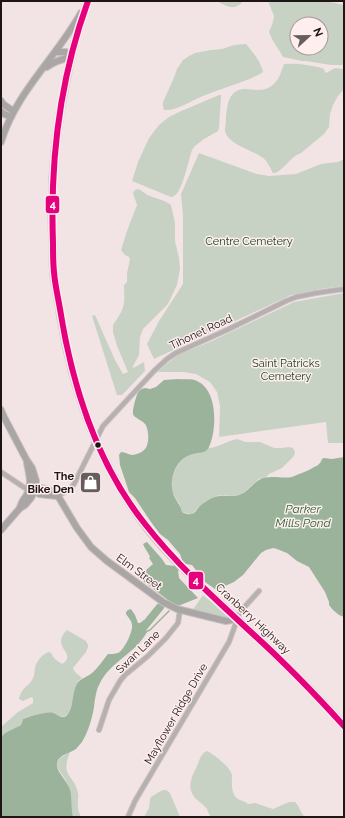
<svg xmlns="http://www.w3.org/2000/svg" width="345" height="818" font-family="Raleway,sans-serif">
<style>
.green{fill:#c8d2c4;fill-rule:evenodd}
.water{fill:#9bb39a}
.lines{fill:none;stroke-linecap:round;stroke-linejoin:round}
.stream{stroke:#9bb39a;stroke-width:1.5}
.river{stroke:#9bb39a;stroke-width:8}
.minor-casing{stroke:#cbc0c0;stroke-width:6}
.secondary-casing{stroke:#cbc0c0;stroke-width:8}
.primary-casing{stroke:#cbc0c0;stroke-width:9}
.minor{stroke:#b6b0b0;stroke-width:4}
.secondary{stroke:#aba6a6;stroke-width:6}
.primary{stroke:#b1a8a8;stroke-width:7}
.bus-1-casing{stroke:#feeeee;stroke-width:9}
.bus-1{stroke:#e5007d;stroke-width:6}
.bus-dot{fill:#1e1516;stroke:#feeeee;stroke-width:1.5}
.labels{text-anchor:middle;dominant-baseline:central;stroke-width:3;stroke-linejoin:round;paint-order:stroke}
.park-label{font-size:11px;fill:#103e1b;stroke:#feeeee}
.street-label{font-size:11px;fill:#1e1516;stroke:#feeeee}
.poi-label{font-size:11px;font-weight:bold;fill:#1e1516;stroke:#feeeee;text-anchor:end}
.water-label{font-size:12px;font-style:italic;fill:#286334;stroke:#feeeee}
.line-badge{stroke:#feeeee;stroke-width:1.5}
.badge-label{font-size:11px;text-anchor:middle;font-weight:bold;fill:#fff}
</style>
<rect width="100%" height="100%" fill="#f2e4e4"/>
<g class="green">
<path d="M217,1H243C235,12 226,6 217,1Z"/>
<path d="M268,1H325L344,5V65H331L306,61H302L283,57C279,49 272,41 269,32L273,22L274,16ZM297,24H321V48H297Z"/>
<path d="M245,44H246C253,52 260,61 263,71L262,73C243,83 222,88 203,96C190,101 178,111 164,110L163,106V102L173,80L177,69L183,60L189,56L195,53L211,50L222,49L234,45Z"/>
<path d="M284,64C293,63 315,65 324,69L325,72L326,73L335,68L344,69V89L338,96L333,105L330,114L329,127L324,134L301,153C290,157 285,169 275,173H273C270,168 268,162 263,158C253,150 226,144 225,130C225,126 226,122 226,118C227,106 228,91 243,89C251,89 262,92 270,87C280,80 280,74 284,64Z"/>
<path d="M219,95H221V97L219,128L218,131L204,139L195,146L192,150C189,159 182,193 174,196C173,197 172,197 171,197L132,181L138,162L149,138L159,125L169,117L179,112Z"/>
<polygon points="199,153 257,174 269,176 296,174 321,164 338,162 344,159 344,286 320,289 291,295 154,359 147,344 159,321 183,284 183,216 181,194"/>
<path d="M138,189C142,190 145,194 150,196C157,199 165,200 171,205L175,223V241L179,258L180,269L177,285L168,304L143,329L140,337L139,355L133,366V368L144,362L145,371L122,395H117L92,316L95,315L115,360L123,374L128,372L117,346L113,332V325C124,309 125,307 124,287V285L127,282V273L130,259L129,257L125,255L121,250L127,231L137,205L133,193L135,190Z"/>
<polygon points="344,293 344,443 328,443 326,422 219,437 220,406 217,392 210,382 196,374 183,372 158,372 165,365 178,355 212,341 294,302"/>
<path d="M237,439L246,442H260L274,448H281L289,447L293,448L295,452L294,456L282,468L269,474L266,477L259,479L244,492L239,495L232,496L221,495L217,496L205,502L199,507L192,514H190L182,512C181,509 180,506 179,503C176,499 173,495 172,489C170,476 177,461 189,455C196,452 204,454 209,448C219,447 227,441 237,439Z"/>
<polygon points="203,595 233,621 190,614"/>
<path d="M67,630L86,641L88,645V647L86,652L73,668L75,672L82,678L78,681L69,713C60,722 57,712 48,713C42,713 28,716 23,719L21,725L5,733L1,737V727L18,712L33,703V699L32,697L23,701L19,699C22,686 29,687 33,678C35,675 34,672 35,668C36,662 42,654 49,652L51,653C53,658 57,661 62,664C79,654 49,647 67,630Z"/>
<path d="M207,751C214,754 231,768 232,775C232,781 231,791 235,796C238,801 244,800 248,804L255,803L273,809L289,802H295C300,806 300,813 305,817H250L249,816L248,817H211C209,814 208,812 207,809C204,805 199,802 195,798C186,788 192,776 197,766C200,760 200,754 207,751Z"/>
<path d="M70,752C60,778 74,773 78,793C79,799 77,803 78,808C78,811 80,814 81,817H73C71,807 71,796 68,786C64,770 44,765 70,752Z"/>
<polygon points="163,790 166,790 170,793 180,817 144,817 149,808 150,799 151,797 159,792"/>
</g>
<g class="water">
<path d="M178,379C184,380 191,378 197,381C218,390 217,430 209,447C206,454 199,452 193,454C184,456 177,463 174,472C171,480 171,488 174,496C177,502 181,506 182,512C184,513 188,515 191,514C195,514 197,509 200,506C203,503 208,500 212,498C223,493 230,498 239,495C248,492 252,484 259,480C268,474 282,479 292,477C297,475 304,472 309,470C315,466 320,466 322,459L324,458L332,459L344,457V617L339,615L333,610L329,605V602L325,592L309,567L297,561L287,553L277,549L273,548L266,550L261,553L243,575L234,582L218,589H215L205,582L192,565L186,564L178,571L179,578L198,598L178,606L173,604L138,577L153,564L149,558L150,557C148,552 145,549 143,544L147,542L162,559L166,565L176,566L182,560L180,554L168,540L160,534L151,522L135,498L129,492L120,465L119,455L121,452C126,452 128,455 133,455C137,454 141,453 144,450C150,445 149,429 145,424C142,420 134,418 133,414C132,410 137,393 139,390L145,388L150,389L156,387L164,380Z"/>
<path d="M131,609L135,615L138,623H140L144,620H146V622L143,628L147,632C136,653 110,662 100,683C96,690 95,699 94,707C92,719 88,732 82,742C80,744 78,747 76,749C69,754 56,755 57,766C57,772 68,782 70,790C72,798 71,808 73,817H1V737L5,733L21,725L23,719C28,717 48,711 53,713C57,714 60,718 64,717C73,715 72,694 76,686C79,678 86,678 92,673C98,668 103,660 108,654C111,654 115,654 118,653C124,650 133,632 132,625C132,621 128,617 126,614V612L128,610Z"/>
</g>
<g class="lines">
<polyline class="stream" points="145,632 150,630 169,611"/>
<polyline class="river" points="138,634 160,607"/>
<defs>
<g id="minor">
<polyline points="1,472 25,488 29,489"/>
<polyline points="58,496 70,489 74,484 103,426 154,371 167,359 176,353 229,329 286,301 296,297 316,293 344,289"/>
<polyline points="99,730 109,700 120,681 125,675 148,656 166,638 178,623 180,610"/>
<polyline points="128,817 135,801 229,642 240,612 259,591"/>
</g>
<g id="secondary">
<polyline points="56,52 65,52 72,53"/>
<path d="M47,67C54,61 62,59 71,57"/>
<polyline points="1,101 3,104 13,111"/>
<polyline points="1,111 2,113 11,117"/>
<path d="M1,142C16,92 56,58 81,13"/>
<polyline points="1,410 4,417 26,459 32,468 36,481 35,490 31,498 25,505 20,508 1,530"/>
<polyline points="29,489 37,490 41,488 45,489 51,491 58,496 77,528 91,547 107,561 163,602 177,609 226,621 237,619"/>
<polyline points="37,490 39,494 56,496"/>
<path d="M20,508C21,503 23,500 26,496C33,485 29,474 27,463"/>
</g>
<path id="primary" d="M88,1C78,27 71,54 66,81C54,136 50,191 53,247C53,257 53,267 54,276C56,290 59,304 61,318C75,402 106,483 163,547C186,573 212,596 238,620C275,654 311,688 344,726"/>
</defs>
<use href="#minor" class="minor-casing"/>
<use href="#secondary" class="secondary-casing"/>
<use href="#primary" class="primary-casing"/>
<use href="#minor" class="minor"/>
<use href="#secondary" class="secondary"/>
<use href="#primary" class="primary"/>
<defs>
<path id="bus-1" d="M88,1C60,78 50,162 53,243C53,253 53,263 54,272C55,285 58,297 60,309C72,385 97,464 145,524C177,565 215,599 253,634C285,663 315,694 344,726"/>
</defs>
<use href="#bus-1" class="bus-1-casing"/>
<use href="#bus-1" class="bus-1"/>
</g>
<defs>
<symbol id="shop-square" viewBox="-11 -11 22 22"><rect x="-9" y="-9" width="18" height="18" rx="4" fill="#685d5e" stroke="#feeeee"/><path d="M-5-2.5h2.3a2.7 3.5 0 0 1 5.4 0H5L5.5 6h-11ZM-1.5-2.5h3a1.5 2.3 0 0 0-3 0Z" fill="#fff"/></symbol>
</defs>
<g fill-rule="evenodd">
<use href="#shop-square" x="78" y="470" width="25" height="25"/>
</g>
<circle class="bus-dot" cx="98" cy="445" r="3.5"/>
<g class="labels">
<g class="park-label">
<text x="249" y="241">Centre Cemetery</text>
<text x="286" y="363">Saint Patricks<tspan x="286" dy="13">Cemetery</tspan></text>
</g>
<g class="street-label">
<text transform="translate(201 332) rotate(-25)">Tihonet Road</text>
<text transform="translate(139 572) rotate(36)">Elm Street</text>
<text transform="translate(253 619) rotate(43)">Cranberry Highway</text>
<text transform="translate(138 652) rotate(-44)">Swan Lane</text>
<text transform="translate(176 714) rotate(-60)">Mayflower Ridge Drive</text>
</g>
<g class="poi-label">
<text x="74" y="476">The<tspan x="74" dy="13">Bike Den</tspan></text>
</g>
<g class="water-label">
<text x="303" y="509">Parker<tspan x="303" dy="14">Mills Pond</tspan></text>
</g>
</g>
<g class="line-badge">
<rect x="45" y="195" width="15" height="19" rx="4" fill="#e5007d"/>
<rect x="188" y="571" width="16" height="19" rx="4" fill="#e5007d"/>
</g>
<g class="badge-label">
<text x="53" y="208">4</text>
<text x="196" y="584">4</text>
</g>
<rect width="345" height="818" fill="none" stroke="#1e1516" stroke-width="4"/>
<g transform="translate(309 36) rotate(68)"><circle r="19" fill="#feeeee" stroke="#a49798"/>
<path d="M0-3L7 15L0 10L-7 15Z" fill="#685d5e"/>
<text y="-6" font-size="11" font-weight="bold" text-anchor="middle" fill="#1e1516">N</text>
</g>
</svg>
